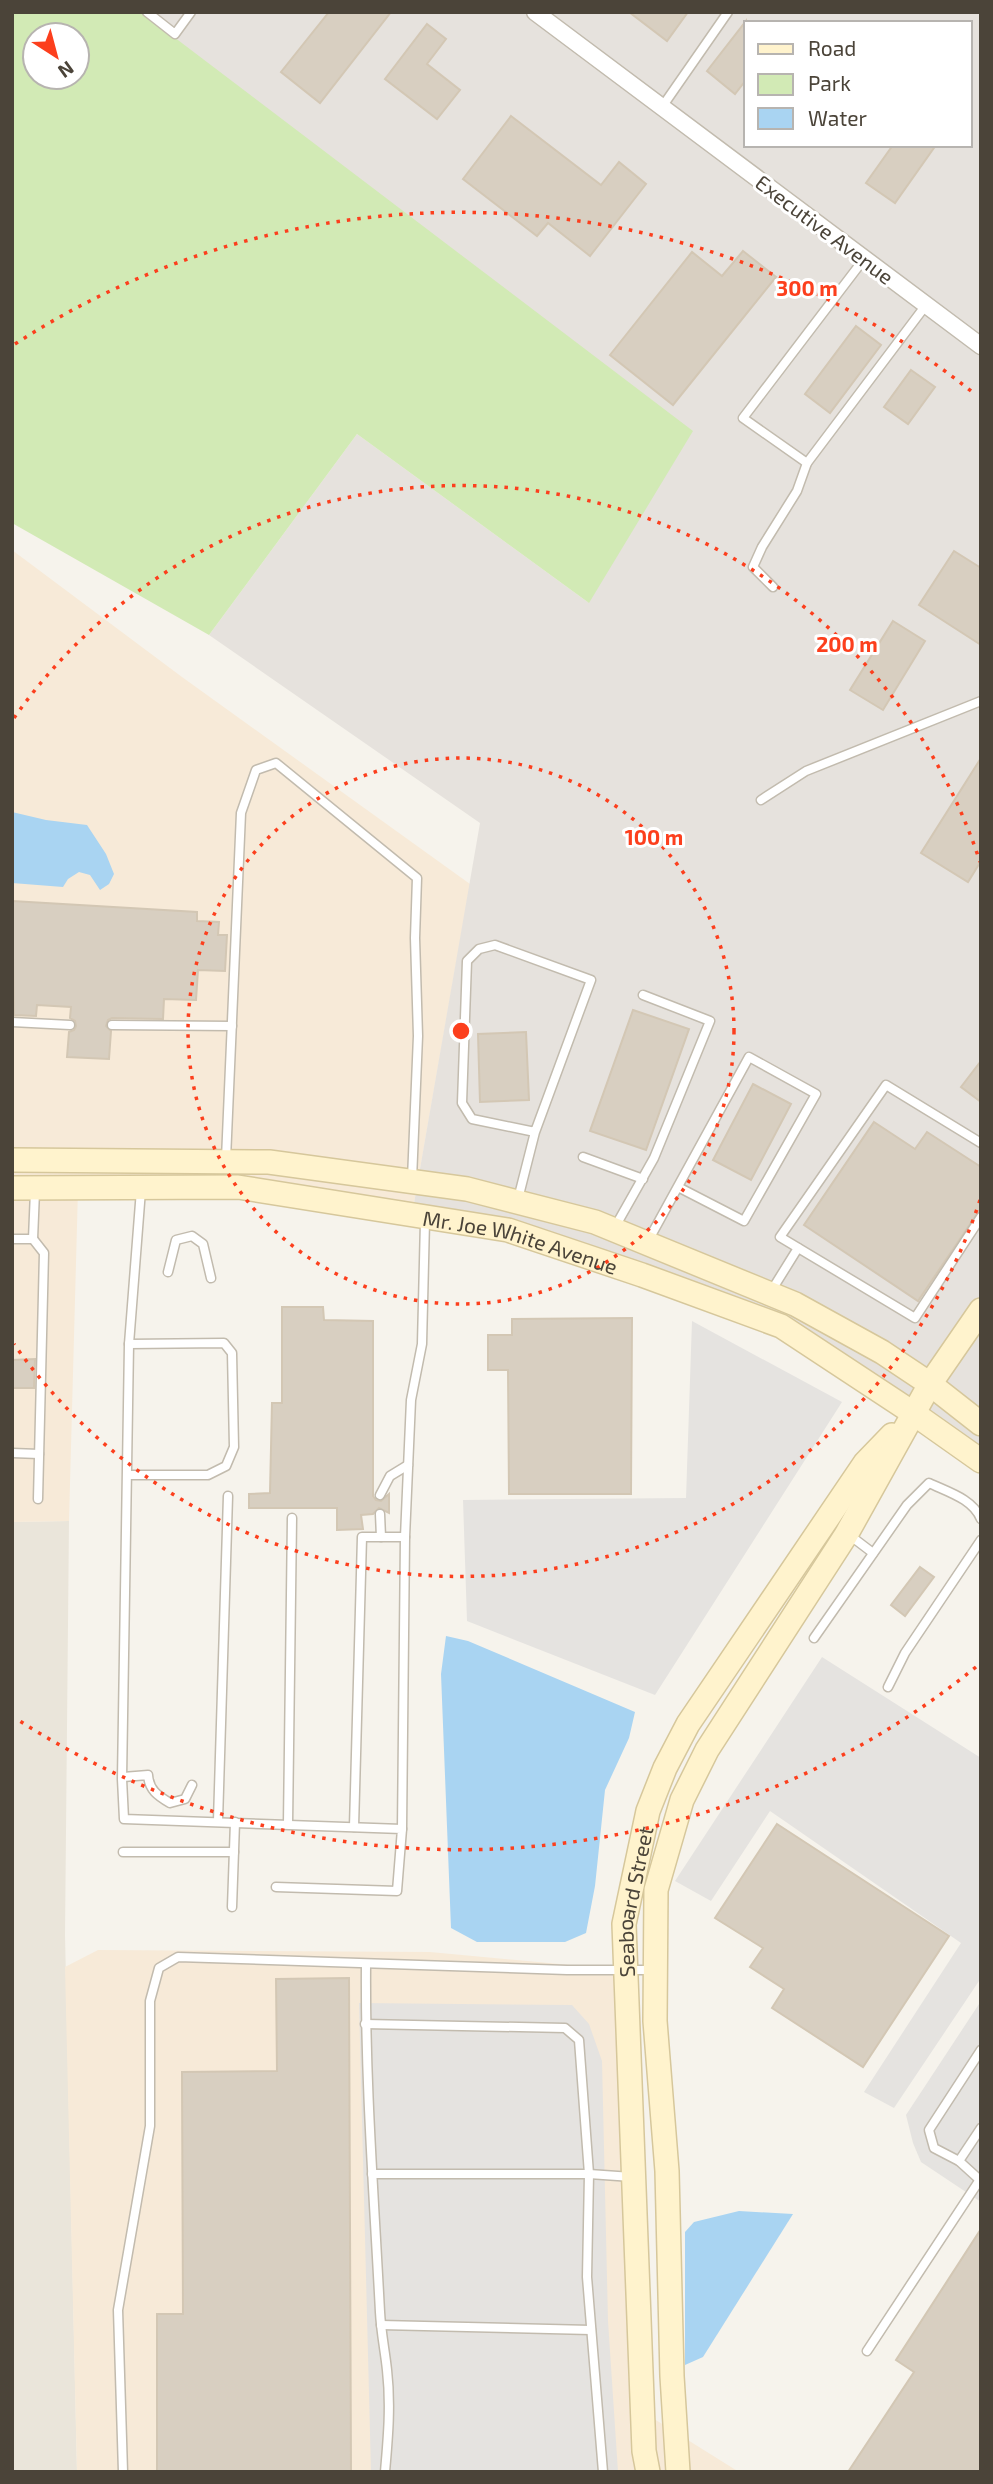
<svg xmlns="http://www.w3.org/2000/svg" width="993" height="2484" font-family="'Exo 2',sans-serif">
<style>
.residential{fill:#eae5da}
.commercial{fill:#f7ead8}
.industrial{fill:#e6e2dd;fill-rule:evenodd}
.green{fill:#d2eab5;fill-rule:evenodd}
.parking{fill:#e5e3e0}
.water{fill:#a9d4f2}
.building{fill:#d8cfc1;stroke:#d3c7b4;stroke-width:2}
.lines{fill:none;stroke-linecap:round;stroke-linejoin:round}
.lane-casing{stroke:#c2bbae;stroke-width:11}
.street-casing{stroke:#c2bbae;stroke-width:19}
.secondary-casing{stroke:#d6c79b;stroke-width:26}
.lane{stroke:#fff;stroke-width:8}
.street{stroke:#fff;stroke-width:16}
.secondary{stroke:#fff3cd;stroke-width:23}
.ring{fill:none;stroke:#fc3f1d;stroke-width:3.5;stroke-dasharray:3.5 7}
.labels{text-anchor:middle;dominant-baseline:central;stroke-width:6;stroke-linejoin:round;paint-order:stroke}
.street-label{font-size:21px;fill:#4b4439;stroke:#fff}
.centre{fill:#fc3f1d;stroke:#fff;stroke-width:3.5}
.ring-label{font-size:21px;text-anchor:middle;font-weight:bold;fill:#fc3f1d;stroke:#fff;stroke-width:6;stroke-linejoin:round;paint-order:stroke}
</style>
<rect width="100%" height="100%" fill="#f6f3ec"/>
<polygon class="residential" points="69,1521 65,1935 77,2472 12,2472 12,1522"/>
<g class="commercial">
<polygon points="12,550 182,677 470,884 412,1215 238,1187 78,1189 69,1521 12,1522"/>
<polygon points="98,1950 430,1952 625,1970 643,2412 739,2472 77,2472 65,1967"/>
</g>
<path class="industrial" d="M141,12H981V1461L872,1378L642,1275L412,1215L480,823L209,635L357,434L589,603ZM746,23H970V145H746Z"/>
<path class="green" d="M12,12H141L693,431L589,603L357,434L209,635L12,523ZM35,35H77V77H35Z"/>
<g class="parking">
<polygon points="692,1321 842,1402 655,1695 467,1621 463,1500 686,1498"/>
<polygon points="822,1657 981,1758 981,1978 894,2108 864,2092 961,1943 770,1811 711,1901 675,1881"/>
<polygon points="981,2001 981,2202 921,2162 913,2143 906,2115"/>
<polygon points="359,2003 572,2005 589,2024 602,2061 608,2321 618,2472 371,2472"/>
</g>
<g class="water">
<polygon points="12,812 46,820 87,825 106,854 114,874 109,884 100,890 90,875 79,872 68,879 63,887 12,883"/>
<polygon points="446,1636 468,1641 635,1712 629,1738 605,1790 595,1886 586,1933 565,1942 477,1942 451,1928 441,1674"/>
<polygon points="739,2211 793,2214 703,2357 685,2365 685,2232 694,2222"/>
</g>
<g class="building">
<polygon points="329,12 391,12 320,103 281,72"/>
<polygon points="629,12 688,12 667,41"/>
<polygon points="746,21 746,80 735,94 707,71"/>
<polygon points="427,24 446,39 427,64 460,90 437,119 385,79"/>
<polygon points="511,116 601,185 619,162 646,184 590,256 548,223 537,236 463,179"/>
<polygon points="893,145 936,145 895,203 866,183"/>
<polygon points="743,251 776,277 673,405 610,355 692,252 722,276"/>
<polygon points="856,326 881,345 830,413 805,394"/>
<polygon points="911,370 935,387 908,424 884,407"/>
<polygon points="954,551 981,568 981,645 919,605"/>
<polygon points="893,621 925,641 883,710 850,690"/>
<polygon points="981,758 981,861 968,882 921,853"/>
<polygon points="12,901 197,912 197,921 219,922 218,935 227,935 225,971 198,970 196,1000 164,999 163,1019 112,1018 108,1020 106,1026 111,1031 109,1059 67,1057 69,1032 74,1030 76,1026 75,1021 70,1018 71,1007 37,1005 36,1016 14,1015"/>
<polygon points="633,1010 689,1029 646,1150 590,1131"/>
<polygon points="526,1032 529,1100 480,1102 478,1034"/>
<polygon points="981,1061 981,1102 961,1087"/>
<polygon points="753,1084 791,1104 751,1180 713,1160"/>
<polygon points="874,1122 915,1149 927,1132 981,1167 981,1208 918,1301 804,1225"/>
<polygon points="282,1307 323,1307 324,1320 373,1321 373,1496 376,1500 381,1501 389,1494 389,1513 379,1508 373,1514 361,1515 363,1529 337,1530 337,1508 249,1508 249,1494 270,1493 272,1403 282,1403"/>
<polygon points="632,1318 631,1494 509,1494 508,1370 488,1370 488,1335 512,1335 512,1319"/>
<polygon points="35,1359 34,1388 12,1388 12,1360"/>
<polygon points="920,1567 934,1577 905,1616 891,1605"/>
<polygon points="777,1824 949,1936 863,2067 772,2008 784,1989 750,1967 763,1948 715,1918"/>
<polygon points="349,1978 351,2472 157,2472 157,2314 183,2314 182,2072 277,2071 276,1979"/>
<polygon points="981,2229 981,2472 848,2472 914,2372 896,2360"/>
</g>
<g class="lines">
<defs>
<g id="lane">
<polyline points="147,12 175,34 191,12"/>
<polyline points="662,107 728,12"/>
<polyline points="864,259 743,418 807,463 926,305"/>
<polyline points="773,587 753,567 762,547 797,491 807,463"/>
<polyline points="761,800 806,771 981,701"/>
<polyline points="12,1022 70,1025"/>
<polyline points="112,1025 232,1026"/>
<polyline points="981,1143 886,1085 780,1237 915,1318 981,1217"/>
<polyline points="583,1157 643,1179"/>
<polyline points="226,1159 241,813 256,770 276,763 417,878 415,938 418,1036 412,1179"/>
<polyline points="141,1190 129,1344 122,1779 124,1819 402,1829 397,1891 276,1887"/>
<polyline points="518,1199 535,1132 591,980 495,945 479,949 467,961 462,1103 472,1119 535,1132"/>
<polyline points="615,1227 654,1158 710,1021 643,995"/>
<polyline points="12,1239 33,1239 35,1191"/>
<polyline points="33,1239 44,1253 38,1499"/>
<polyline points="648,1241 749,1057 816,1094 744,1221 678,1187"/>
<polyline points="168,1272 176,1240 192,1236 203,1244 211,1278"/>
<polyline points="770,1293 798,1248"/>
<polyline points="12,1453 39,1454"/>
<polyline points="129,1475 208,1475 226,1466 234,1447 232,1353 224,1343 129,1344"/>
<polyline points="380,1495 390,1476 408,1465"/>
<polyline points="380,1514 381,1537"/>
<polyline points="847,1535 852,1537 873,1553"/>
<path d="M814,1638L907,1505L929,1483C948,1492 973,1499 981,1519"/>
<polyline points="888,1687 905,1653 981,1540"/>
<path d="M123,1777L148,1775C149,1790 158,1796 170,1803L185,1799L192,1785"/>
<polyline points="218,1821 228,1496"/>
<polyline points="288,1824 292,1518"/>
<polyline points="354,1827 362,1537 405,1537"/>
<polyline points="402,1829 405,1537 411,1400 422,1344 425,1221"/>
<polyline points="123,1852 234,1852"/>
<polyline points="232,1907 235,1822"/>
<path d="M366,1965C365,2080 374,2196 380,2312C381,2332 385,2351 387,2370C391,2405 388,2438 385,2472"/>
<polyline points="365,2024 565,2028 579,2040 589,2174 587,2277 603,2472"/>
<polyline points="981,2050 929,2130 934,2148 959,2161 981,2181"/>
<polyline points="959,2161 981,2128"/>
<polyline points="372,2174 589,2174 632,2177"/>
<polyline points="381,2325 591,2330"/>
<polyline points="867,2351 979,2181"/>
<polyline points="123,2472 118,2310 150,2126 150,2001 159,1968 178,1957 567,1970 654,1970"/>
</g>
<polyline id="street" points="535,12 981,346"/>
<g id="secondary">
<polyline points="12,1160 269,1162 467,1189 595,1222 795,1304 882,1352 930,1384 981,1424"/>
<path id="s1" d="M12,1188L238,1187L508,1230L642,1275L781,1326L913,1413L981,1461"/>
<path id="s2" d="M648,2472L644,2451L624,1924L648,1811L665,1768L688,1724L865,1463L892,1435"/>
<polyline points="678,2472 672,2376 667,2171 655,2021 656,1890 682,1800 707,1750 846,1535 930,1384 981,1310"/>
</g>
</defs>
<use href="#lane" class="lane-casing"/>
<use href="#street" class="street-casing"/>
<use href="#secondary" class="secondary-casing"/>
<use href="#lane" class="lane"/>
<use href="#street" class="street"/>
<use href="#secondary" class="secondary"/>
</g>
<g class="ring">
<circle cx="461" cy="1031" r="273"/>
<path d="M980 1200A546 546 0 0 1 14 1344M14 718A546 546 0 0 1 980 862"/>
<path d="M976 1667A819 819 0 0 1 15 1718M15 344A819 819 0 0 1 976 395"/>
</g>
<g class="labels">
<g class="street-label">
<text transform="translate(825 229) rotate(37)">Executive Avenue</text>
<text stroke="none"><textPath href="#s1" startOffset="514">Mr. Joe White Avenue</textPath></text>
<text stroke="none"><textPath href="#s2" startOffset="572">Seaboard Street</textPath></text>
</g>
</g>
<circle cx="461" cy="1031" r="10" class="centre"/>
<g class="ring-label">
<text x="807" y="296">300 m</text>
<text x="847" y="652">200 m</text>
<text x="654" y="845">100 m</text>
</g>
<rect width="993" height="2484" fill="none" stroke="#4b4439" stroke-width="28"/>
<rect x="744" y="21" width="228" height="126" fill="#ffffff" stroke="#b7b4b0" stroke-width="2"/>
<rect x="758" y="44" width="35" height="10" fill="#fff3cd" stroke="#b7b4b0" stroke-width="2"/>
<text x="808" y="56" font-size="21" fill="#4b4439">Road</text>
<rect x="758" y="74" width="35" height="21" fill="#d2eab5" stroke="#b7b4b0" stroke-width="2"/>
<text x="808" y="91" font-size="21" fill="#4b4439">Park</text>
<rect x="758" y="108" width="35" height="21" fill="#a9d4f2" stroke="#b7b4b0" stroke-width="2"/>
<text x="808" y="126" font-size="21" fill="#4b4439">Water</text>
<g transform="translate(56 56) rotate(144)"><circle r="33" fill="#ffffff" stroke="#b7b4b0" stroke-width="2"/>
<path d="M0-5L12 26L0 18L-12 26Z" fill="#fc3f1d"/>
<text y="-10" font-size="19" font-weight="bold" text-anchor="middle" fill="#4b4439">N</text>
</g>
</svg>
